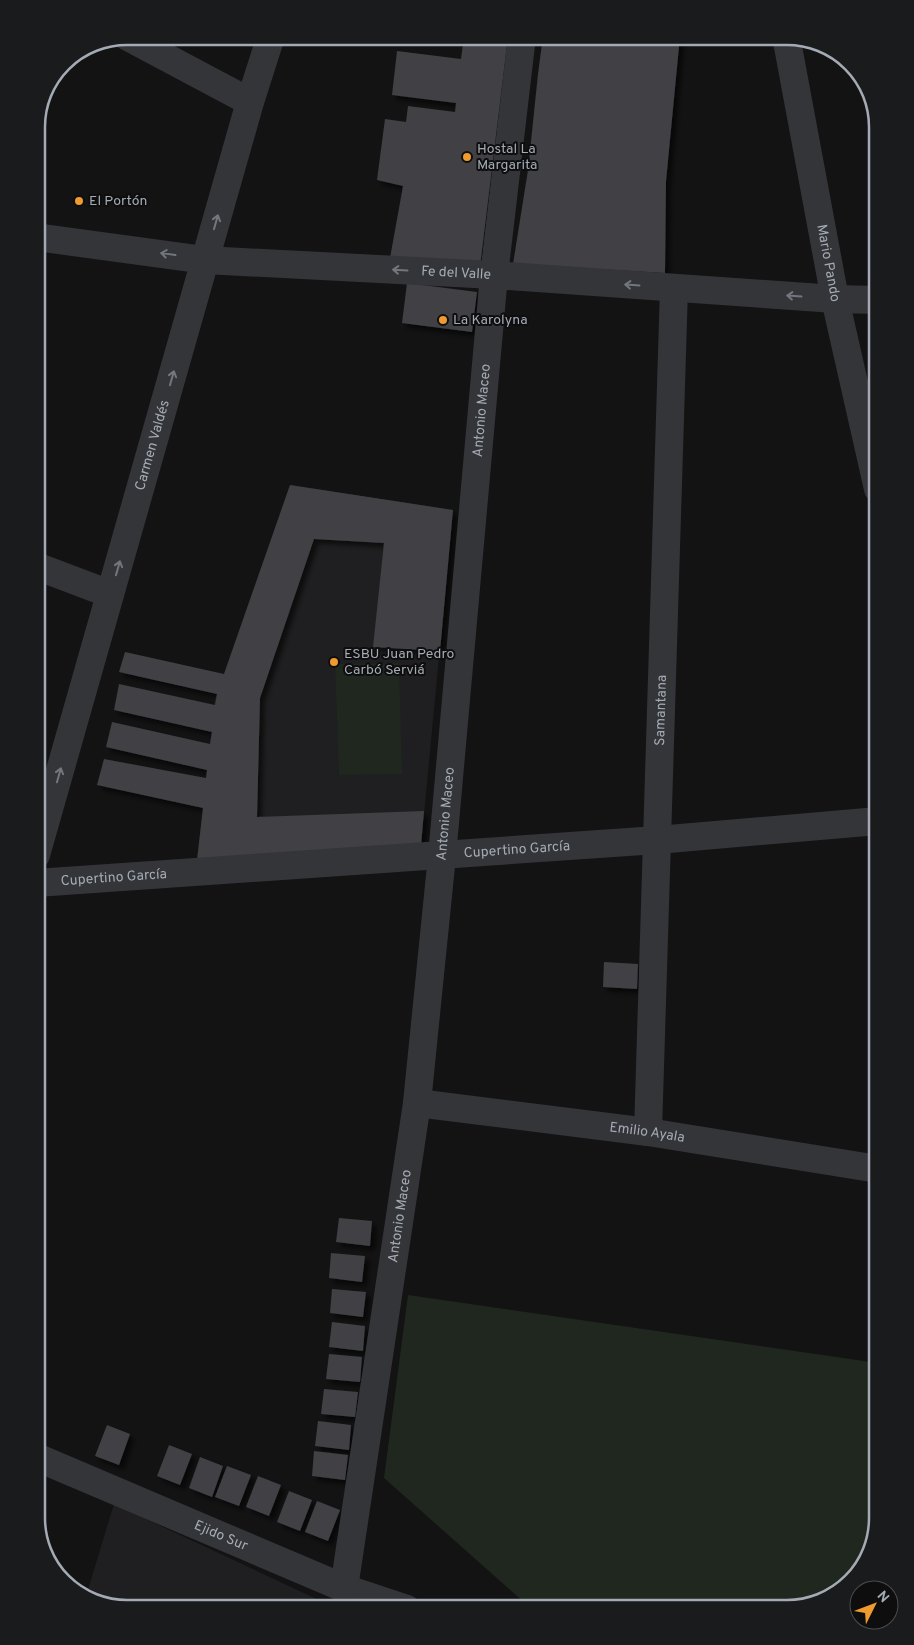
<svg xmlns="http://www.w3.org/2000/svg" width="914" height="1645" font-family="Overpass,sans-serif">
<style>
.built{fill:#1f1f21}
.park{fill:#1f271f}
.building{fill:#3f4144;filter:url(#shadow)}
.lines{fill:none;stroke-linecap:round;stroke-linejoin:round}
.minor{stroke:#343539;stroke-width:28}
.oneway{stroke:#72767d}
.poi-dot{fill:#ef9b2f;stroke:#0e0e0f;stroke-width:2}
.labels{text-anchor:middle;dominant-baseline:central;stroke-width:4;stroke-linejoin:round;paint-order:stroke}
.poi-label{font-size:14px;fill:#a4abb5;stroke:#0e0e0f;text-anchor:start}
.street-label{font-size:14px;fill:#a4abb5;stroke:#0e0e0f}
.rim{fill:none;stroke:#a4abb5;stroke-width:2.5}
</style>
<defs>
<filter id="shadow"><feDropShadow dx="4.5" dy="4.5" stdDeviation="2.5" flood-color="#0009"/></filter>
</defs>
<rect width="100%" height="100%" fill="#131314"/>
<g class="built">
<polygon points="290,485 453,510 421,846 197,860 215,699"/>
<polygon points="114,1504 338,1609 122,1609 86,1596"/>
</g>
<g class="park">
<polygon points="399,663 402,774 339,775 335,664"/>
<polygon points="408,1295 878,1363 878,1518 862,1568 822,1602 787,1609 592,1609 526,1604 384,1478"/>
</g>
<g class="building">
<polygon points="464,36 508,36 480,267 390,258 403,186 377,180 385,119 406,122 408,106 455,112 456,103 392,95 397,51 461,59"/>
<polygon points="543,36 680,36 666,181 665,273 513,264 528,170 538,74"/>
<polygon points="407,283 477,292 472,332 402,323"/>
<polygon points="290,485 453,510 440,651 373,647 384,543 314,539 260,698 257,817 424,811 421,846 197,860 203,808 97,785 104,759 206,778 207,770 106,747 112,722 210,744 212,732 114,710 119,684 215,705 217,694 119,672 125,652 224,674"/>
<polygon points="604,962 638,964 637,989 603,987"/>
<polygon points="339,1218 372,1221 370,1246 336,1242"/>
<polygon points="331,1253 365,1256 362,1282 329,1278"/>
<polygon points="332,1289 366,1292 363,1317 330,1313"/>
<polygon points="332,1322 365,1326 363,1351 329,1347"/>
<polygon points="329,1354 362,1357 360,1382 326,1379"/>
<polygon points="324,1389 358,1392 355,1417 321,1414"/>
<polygon points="318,1421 351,1425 349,1450 315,1446"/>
<polygon points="107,1425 130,1434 119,1465 95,1456"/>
<polygon points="169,1445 192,1454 180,1485 157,1476"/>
<polygon points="314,1451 348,1455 345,1480 312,1476"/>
<polygon points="200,1457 223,1466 212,1497 189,1488"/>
<polygon points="227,1466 251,1475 239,1506 215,1497"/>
<polygon points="258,1476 281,1485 269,1516 246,1507"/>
<polygon points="289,1491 312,1500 300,1531 277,1522"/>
<polygon points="317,1501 340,1510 328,1541 305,1532"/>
</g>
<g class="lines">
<g class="minor">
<polyline points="126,36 250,102"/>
<path id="s1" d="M786,36L835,299L878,489"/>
<path id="s2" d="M36,237L205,260L494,275L835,299L878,300"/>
<polyline points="36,566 110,594"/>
<path id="s3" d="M36,855L250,102L271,36"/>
<path id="s4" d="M36,883L657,840L878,821"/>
<path id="s5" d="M417,1103L648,1132L878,1169"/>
<path id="s6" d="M648,1132L674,288"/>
<path id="s7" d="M36,1457L344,1588L407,1609"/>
<path id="s8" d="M344,1588L417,1103L442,856L494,275L522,36"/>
</g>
</g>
<defs><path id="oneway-shaft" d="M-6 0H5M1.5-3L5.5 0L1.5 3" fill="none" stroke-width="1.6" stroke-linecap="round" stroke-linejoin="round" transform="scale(1.25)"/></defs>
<g class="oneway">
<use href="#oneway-shaft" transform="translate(216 222) rotate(-74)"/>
<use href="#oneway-shaft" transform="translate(168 254) rotate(-172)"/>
<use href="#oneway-shaft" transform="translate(400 270) rotate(-177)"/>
<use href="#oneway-shaft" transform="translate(632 285) rotate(-176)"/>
<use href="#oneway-shaft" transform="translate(794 296) rotate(-176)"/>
<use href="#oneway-shaft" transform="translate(172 378) rotate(-74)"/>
<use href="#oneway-shaft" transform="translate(118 568) rotate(-74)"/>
<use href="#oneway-shaft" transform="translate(59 775) rotate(-74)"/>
</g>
<g class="poi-dot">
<circle cx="467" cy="157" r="5"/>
<circle cx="79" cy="201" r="5"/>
<circle cx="443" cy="320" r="5"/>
<circle cx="334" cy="662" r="5"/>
</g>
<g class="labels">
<g class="poi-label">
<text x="477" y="149">Hostal La<tspan x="477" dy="16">Margarita</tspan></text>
<text x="89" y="201">El Portón</text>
<text x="453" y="320">La Karolyna</text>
<text x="344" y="654">ESBU Juan Pedro<tspan x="344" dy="16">Carbó Serviá</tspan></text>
</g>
<g class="street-label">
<text stroke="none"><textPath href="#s1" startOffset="231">Mario Pando</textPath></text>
<text stroke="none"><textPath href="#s2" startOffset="422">Fe del Valle</textPath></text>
<text stroke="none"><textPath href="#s8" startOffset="1186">Antonio Maceo</textPath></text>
<text stroke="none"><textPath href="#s3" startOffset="426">Carmen Valdés</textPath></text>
<text stroke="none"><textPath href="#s6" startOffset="422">Samantana</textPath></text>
<text stroke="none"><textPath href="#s8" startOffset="781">Antonio Maceo</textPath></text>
<text stroke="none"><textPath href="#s4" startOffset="482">Cupertino García</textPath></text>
<text stroke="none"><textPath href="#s4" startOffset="78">Cupertino García</textPath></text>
<text stroke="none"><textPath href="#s5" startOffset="232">Emilio Ayala</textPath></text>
<text stroke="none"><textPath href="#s8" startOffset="376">Antonio Maceo</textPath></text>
<text stroke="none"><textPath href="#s7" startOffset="201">Ejido Sur</textPath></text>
</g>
</g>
<path d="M0 0H914V1645H0ZM127 45H787A82 82 0 0 1 869 127V1518A82 82 0 0 1 787 1600H127A82 82 0 0 1 45 1518V127A82 82 0 0 1 127 45Z" fill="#1a1b1c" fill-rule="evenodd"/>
<path class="rim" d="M127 45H787A82 82 0 0 1 869 127V1518A82 82 0 0 1 787 1600H127A82 82 0 0 1 45 1518V127A82 82 0 0 1 127 45Z"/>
<g transform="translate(874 1605) rotate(48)"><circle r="24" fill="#0e0e0f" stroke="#4a4d51"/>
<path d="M0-4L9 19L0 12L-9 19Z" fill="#ef9b2f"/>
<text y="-8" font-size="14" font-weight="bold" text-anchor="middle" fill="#a4abb5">N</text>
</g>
</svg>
